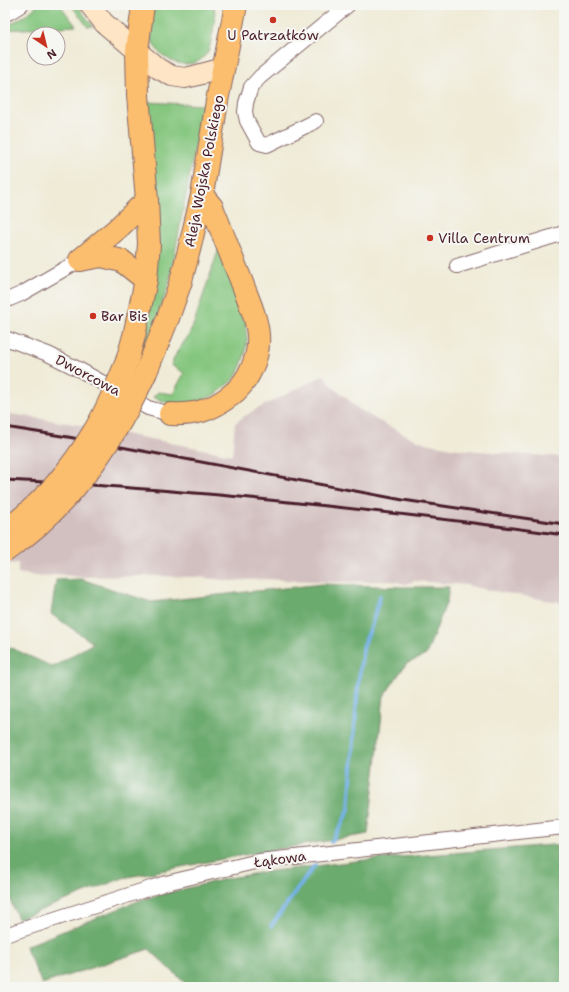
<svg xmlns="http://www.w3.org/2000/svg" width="569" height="992" font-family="'Shantell Sans',sans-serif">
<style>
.industrial{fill:#d2bfbf}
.green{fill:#85c67f;stroke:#687255}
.forest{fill:#6cab6e;stroke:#5b654c}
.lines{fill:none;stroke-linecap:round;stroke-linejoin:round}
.stream{stroke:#73b0e5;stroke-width:4}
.minor-casing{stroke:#846667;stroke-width:16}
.secondary-casing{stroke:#846667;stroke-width:22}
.primary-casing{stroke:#846667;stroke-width:24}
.minor{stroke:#fff;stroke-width:14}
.secondary{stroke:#fde5c5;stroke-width:20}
.primary{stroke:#fbbd6e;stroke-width:22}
.rail{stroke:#4a1f2b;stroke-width:3}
.primary-bridge-casing{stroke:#846667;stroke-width:24;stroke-linecap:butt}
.primary-bridge{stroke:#fbbd6e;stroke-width:22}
.poi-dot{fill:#c8321e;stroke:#f6f6f2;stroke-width:1.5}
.labels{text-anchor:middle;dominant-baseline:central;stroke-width:4;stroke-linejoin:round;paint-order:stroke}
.poi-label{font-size:14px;fill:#4a1f2b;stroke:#f6f6f2;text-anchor:start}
.street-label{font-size:14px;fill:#4a1f2b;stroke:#f6f6f2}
</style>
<rect width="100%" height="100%" fill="#f6f6f2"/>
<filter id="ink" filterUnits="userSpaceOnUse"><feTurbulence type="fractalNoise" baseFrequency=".025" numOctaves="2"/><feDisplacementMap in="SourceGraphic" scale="8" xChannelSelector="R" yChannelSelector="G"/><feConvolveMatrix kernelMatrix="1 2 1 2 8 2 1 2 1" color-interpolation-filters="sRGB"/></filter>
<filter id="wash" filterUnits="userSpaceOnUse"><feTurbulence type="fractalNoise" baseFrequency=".012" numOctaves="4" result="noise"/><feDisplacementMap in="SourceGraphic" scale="16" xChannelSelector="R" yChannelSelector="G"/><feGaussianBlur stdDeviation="0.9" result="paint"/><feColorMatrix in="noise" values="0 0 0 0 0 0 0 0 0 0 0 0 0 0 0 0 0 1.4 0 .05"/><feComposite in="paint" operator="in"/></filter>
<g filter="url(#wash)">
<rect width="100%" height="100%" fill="#efebd7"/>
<polygon class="industrial" points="324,375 334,388 347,398 356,407 377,420 412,438 426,443 451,448 466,450 515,454 564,457 564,603 488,590 466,585 415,581 405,584 393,581 336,582 262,579 231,581 197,577 156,576 80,577 57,574 43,577 18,573 18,563 5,564 5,413 74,424 232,455 235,423 251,412"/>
<g class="green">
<polygon points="38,5 60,5 76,26 5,30 5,27 26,15"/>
<polygon points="71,5 77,5 93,26 88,27"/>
<path d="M156,5H214C216,15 214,25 212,36C211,42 210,48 207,53C192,75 160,61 152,41C147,30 151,15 156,5Z"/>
<polygon points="147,102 203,105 169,284 143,360 138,357"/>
<polygon points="219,248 245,321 247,339 245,354 241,366 235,378 215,395 193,403 173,405 153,397 158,392 173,394 184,373 171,365 177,352 189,335 194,323"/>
</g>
<g class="forest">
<polygon points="81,579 151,602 323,584 401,587 449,587 447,601 426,655 406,664 384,696 368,834 244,855 123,878 18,919 5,887 5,645 53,667 93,643 51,614 56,580"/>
<polygon points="564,844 564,987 189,987 149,949 42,984 28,953 26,946 143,899 229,878 264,872 365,860"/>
</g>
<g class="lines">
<g class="stream">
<polyline points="331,842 340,828 349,809 357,697 360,669 364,644 371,627 380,596"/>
<polyline points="271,926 315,865"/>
</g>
</g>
</g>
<g filter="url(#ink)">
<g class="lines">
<defs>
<g id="minor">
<polyline points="5,14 10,12 21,5"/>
<polyline points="316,121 267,145 259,143 247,121 245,112 246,103 251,87 260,77 310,36 348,5"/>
<polyline points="457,266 564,233"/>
<polyline points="5,301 21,294 80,260"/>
<polyline points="5,338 48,354 80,370 148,408 170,414"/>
<polyline points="5,935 166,883 259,861 564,827"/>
</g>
<polyline id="secondary" points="90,5 104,23 137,51 159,69 172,76 185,78 194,76 224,68"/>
<g id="primary">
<polyline points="80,260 117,229 147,200"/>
<polyline points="80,260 102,256 122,261 146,280"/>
<polyline points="127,361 134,336 146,280 149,244 147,200 138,95 137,51 143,5"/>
<polyline points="146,372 168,318 181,281 190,246 202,195 217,101 236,5"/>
<path d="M170,414C195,415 210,411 230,396C248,383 260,357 258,335C257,317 247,297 241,280C231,256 222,231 212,207L202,195"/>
</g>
</defs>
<use href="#minor" class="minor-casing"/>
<use href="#secondary" class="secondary-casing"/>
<use href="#primary" class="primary-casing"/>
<use href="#minor" class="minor"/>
<use href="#secondary" class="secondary"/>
<use href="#primary" class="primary"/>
<g class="rail">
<polyline points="5,427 68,437 403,500 564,524"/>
<path d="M5,480C76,483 148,489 219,495C334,506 449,519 564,535"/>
</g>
<defs>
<g id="primary-bridge">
<path d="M5,531C41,505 70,471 93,433C107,411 117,385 127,361"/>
<path d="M5,551C57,516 97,465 127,410C134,398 140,385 146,372"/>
</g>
</defs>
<use href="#primary-bridge" class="primary-bridge-casing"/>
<use href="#primary-bridge" class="primary-bridge"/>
</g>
</g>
<g class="poi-dot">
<circle cx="273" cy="20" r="4"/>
<circle cx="430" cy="238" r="4"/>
<circle cx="93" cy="316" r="4"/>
</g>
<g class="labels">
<g class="poi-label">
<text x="273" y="35" text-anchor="middle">U Patrzałków</text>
<text x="438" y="238">Villa Centrum</text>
<text x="101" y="316">Bar Bis</text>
</g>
<g class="street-label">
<text transform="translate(204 171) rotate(-79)">Aleja Wojska Polskiego</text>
<text transform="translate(88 375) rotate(28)">Dworcowa</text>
<text transform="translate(280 859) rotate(-8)">Łąkowa</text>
</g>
</g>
<rect width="569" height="992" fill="none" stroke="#f6f6f2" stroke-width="20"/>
<g transform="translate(46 46) rotate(145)"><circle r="19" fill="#f6f6f2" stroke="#b1a0a2"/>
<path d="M0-3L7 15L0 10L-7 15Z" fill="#c8321e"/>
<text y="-6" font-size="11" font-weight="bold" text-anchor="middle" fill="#4a1f2b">N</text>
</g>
</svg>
